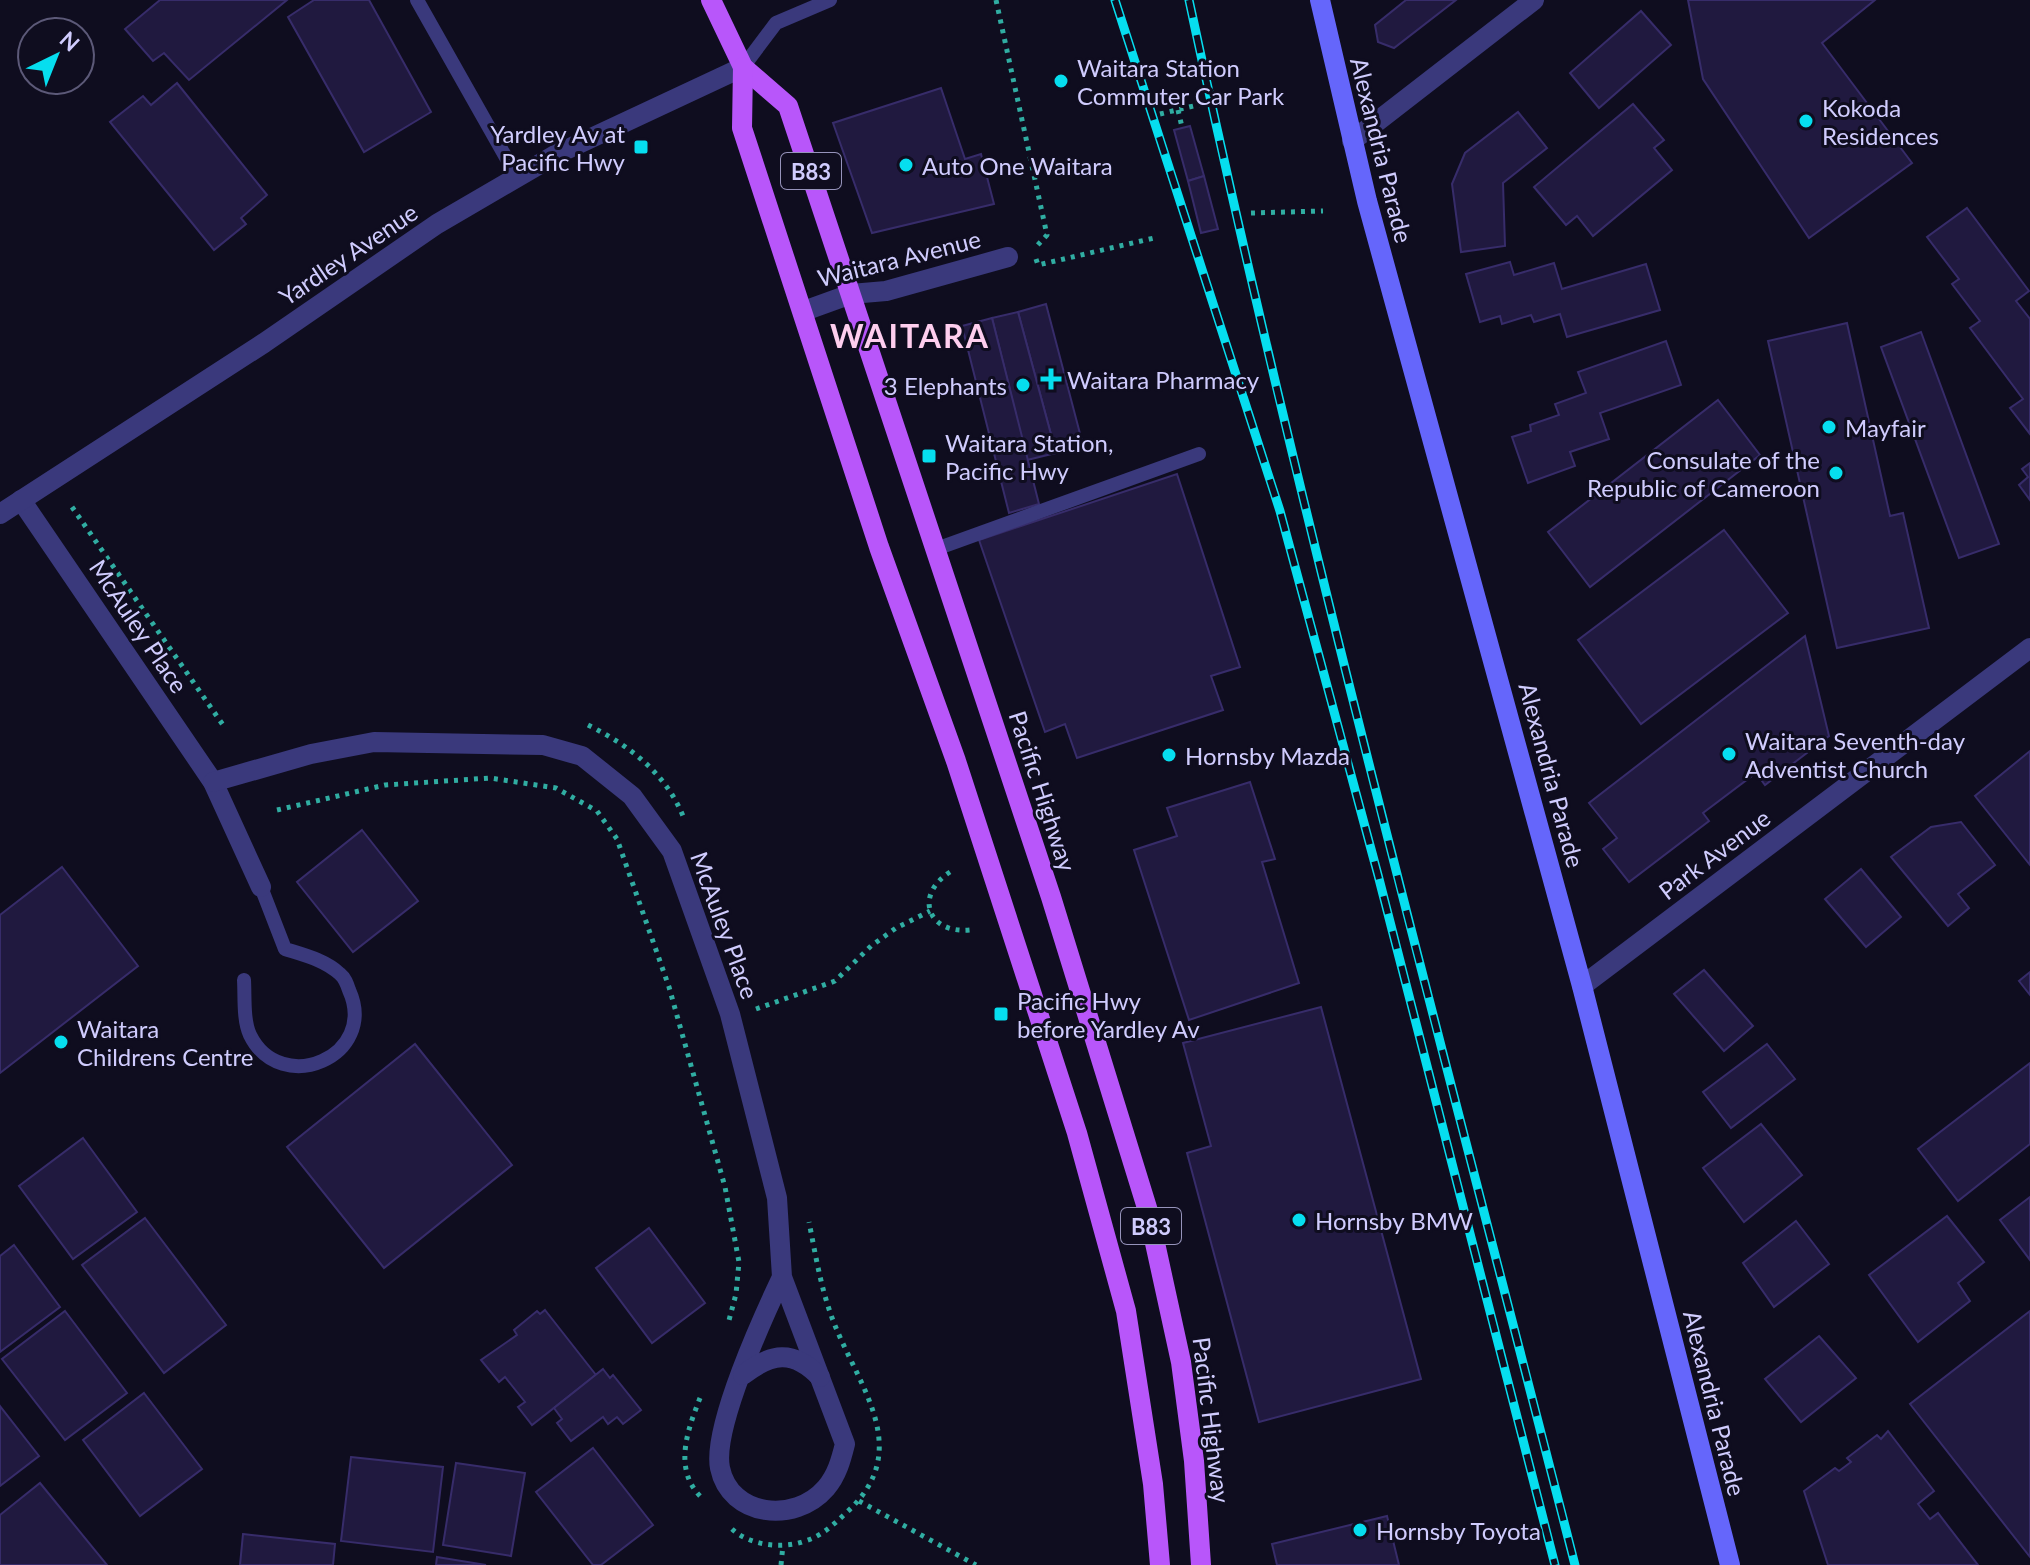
<svg xmlns="http://www.w3.org/2000/svg" width="2030" height="1565" font-family="Lato,sans-serif">
<style>
.building{fill:#20193f;stroke:#372c6a;stroke-width:2}
.lines{fill:none;stroke-linecap:round;stroke-linejoin:round}
.path{stroke:#30ada2;stroke-width:5;stroke-dasharray:4 6;stroke-linecap:butt}
.lane{stroke:#3a397c;stroke-width:14}
.street{stroke:#3a397c;stroke-width:20}
.secondary{stroke:#6566fb;stroke-width:20}
.primary{stroke:#b856fa;stroke-width:20}
.rail-casing{stroke:#06deef;stroke-width:9}
.rail{stroke:#0f0d1f;stroke-width:6;stroke-dasharray:18;stroke-linecap:butt}
.poi-dot{fill:#06deef;stroke:#0f0d1f;stroke-width:3}
.labels{text-anchor:middle;dominant-baseline:central;stroke-width:6;stroke-linejoin:round;paint-order:stroke}
.shield{fill:#0f0d1f;stroke:#9693bb;stroke-width:2}
.shield-label{font-size:22px;font-weight:bold;fill:#d0ccfe}
.poi-label{font-size:24px;fill:#d0ccfe;stroke:#0f0d1f;text-anchor:start}
.street-label{font-size:24px;fill:#d0ccfe;stroke:#0f0d1f}
.district-label{font-size:32px;font-weight:bold;letter-spacing:2px;fill:#feceee;stroke:#0f0d1f}
</style>
<rect width="100%" height="100%" fill="#0f0d1f"/>
<g class="building">
<polygon points="160,0 287,0 189,80 164,53 153,61 125,29"/>
<polygon points="314,0 369,0 431,112 364,152 288,17"/>
<polygon points="1406,0 1456,0 1394,48 1378,42 1375,25"/>
<polygon points="1688,0 1875,0 1822,43 1912,163 1809,238 1703,79"/>
<polygon points="1641,11 1671,45 1599,108 1570,73"/>
<polygon points="177,83 267,195 241,218 246,224 214,250 110,122 143,96 151,105"/>
<polygon points="941,88 965,159 981,154 994,204 872,233 833,123"/>
<polygon points="1633,104 1664,140 1654,148 1672,170 1593,236 1577,216 1566,225 1534,187"/>
<polygon points="1518,112 1547,148 1503,183 1505,246 1461,252 1452,184 1465,153"/>
<polygon points="1190,126 1204,176 1188,181 1174,130"/>
<polygon points="1204,176 1218,229 1201,233 1188,181"/>
<polygon points="1967,208 2029,291 2016,301 2030,319 2030,434 2010,408 2023,399 1970,328 1980,321 1952,284 1959,279 1927,237"/>
<polygon points="1510,262 1514,275 1554,263 1562,289 1646,264 1660,310 1567,337 1560,314 1534,322 1531,315 1502,324 1500,316 1480,322 1466,274"/>
<polygon points="1046,304 1083,445 1056,453 1018,312"/>
<polygon points="1018,312 1056,453 1027,460 992,318"/>
<polygon points="992,318 1039,504 1009,513 962,326"/>
<polygon points="1847,323 1890,516 1903,513 1929,628 1837,648 1768,341"/>
<polygon points="1921,332 1999,544 1959,558 1881,347"/>
<polygon points="1666,341 1681,385 1600,413 1609,439 1570,452 1575,466 1528,483 1512,437 1531,431 1530,425 1559,415 1555,404 1586,393 1578,372"/>
<polygon points="1718,400 1760,455 1590,587 1548,532"/>
<polygon points="2030,463 2030,500 2019,485 2028,477 2022,469"/>
<polygon points="1177,474 1240,667 1211,676 1223,710 1077,758 1065,724 1045,732 979,540"/>
<polygon points="1724,530 1788,613 1641,724 1578,640"/>
<polygon points="1805,636 1829,736 1765,785 1756,773 1703,813 1709,821 1629,882 1603,849 1617,838 1589,803"/>
<polygon points="2030,751 2030,865 1975,796"/>
<polygon points="1250,782 1275,859 1262,862 1299,983 1189,1020 1134,850 1177,836 1167,808"/>
<polygon points="1961,822 1995,865 1958,894 1969,908 1948,926 1891,857 1931,827"/>
<polygon points="362,830 418,901 353,952 297,882"/>
<polygon points="62,867 138,966 0,1073 0,915"/>
<polygon points="1861,869 1901,917 1866,947 1825,899"/>
<polygon points="1704,970 1753,1026 1724,1051 1674,994"/>
<polygon points="2030,972 2030,995 2019,981"/>
<polygon points="1321,1007 1421,1379 1259,1422 1187,1153 1211,1146 1183,1043"/>
<polygon points="415,1044 512,1165 384,1268 287,1147"/>
<polygon points="1767,1044 1795,1079 1731,1128 1703,1092"/>
<polygon points="2030,1063 2030,1144 1958,1201 1918,1149"/>
<polygon points="1761,1124 1802,1175 1744,1222 1703,1168"/>
<polygon points="83,1138 137,1212 73,1259 19,1186"/>
<polygon points="2030,1197 2030,1260 2000,1220"/>
<polygon points="1947,1216 1984,1262 1958,1283 1970,1301 1918,1342 1869,1275"/>
<polygon points="145,1218 226,1325 164,1373 82,1265"/>
<polygon points="1796,1221 1829,1264 1774,1307 1743,1263"/>
<polygon points="649,1228 705,1303 652,1343 596,1268"/>
<polygon points="14,1245 60,1307 0,1352 0,1256"/>
<polygon points="545,1310 596,1375 532,1425 518,1407 525,1402 505,1377 499,1382 481,1360 517,1335 514,1330 537,1311 540,1314"/>
<polygon points="65,1311 127,1393 65,1440 2,1359"/>
<polygon points="2030,1311 2030,1557 1910,1404"/>
<polygon points="1819,1336 1856,1378 1801,1422 1765,1379"/>
<polygon points="603,1369 610,1378 613,1375 641,1410 623,1424 617,1417 608,1424 603,1417 571,1441 557,1423 562,1419 554,1408"/>
<polygon points="144,1393 202,1469 140,1516 83,1440"/>
<polygon points="0,1406 39,1456 0,1486"/>
<polygon points="1888,1431 1934,1491 1918,1504 1930,1519 1938,1513 1978,1565 1828,1565 1804,1491 1835,1468 1839,1471 1851,1462 1847,1458 1877,1435 1881,1439"/>
<polygon points="593,1448 653,1525 601,1565 593,1565 536,1492"/>
<polygon points="351,1457 443,1467 433,1552 341,1541"/>
<polygon points="456,1463 525,1473 511,1556 443,1545"/>
<polygon points="40,1483 107,1565 0,1565 0,1515"/>
<polygon points="1387,1516 1399,1565 1277,1565 1272,1544"/>
<polygon points="243,1534 335,1544 333,1565 240,1565"/>
<polygon points="437,1557 486,1565 436,1565"/>
</g>
<g class="lines">
<g class="path">
<polyline points="996,0 1047,235 1034,249"/>
<polyline points="1178,110 1182,127"/>
<polyline points="1160,114 1202,104"/>
<polyline points="1251,213 1323,211"/>
<polyline points="1036,259 1038,265 1154,238"/>
<polyline points="72,507 223,725"/>
<path d="M588,725C628,745 665,772 683,816"/>
<polyline points="277,810 385,785 490,778 556,788 597,811 617,839 669,987 725,1187 739,1262 736,1294 728,1324"/>
<path d="M950,872C914,895 927,934 970,930"/>
<polyline points="756,1009 835,981 871,946 896,928 930,911"/>
<path d="M700,1496C672,1467 689,1426 702,1393"/>
<polyline points="859,1501 976,1565"/>
<path d="M732,1529C749,1545 780,1549 802,1542C821,1537 833,1525 847,1512C918,1447 853,1381 830,1312C820,1283 815,1252 809,1222"/>
<polyline points="781,1565 783,1545"/>
</g>
<g class="lane">
<polyline points="417,0 517,177"/>
<polyline points="743,67 776,23 830,0"/>
<polyline points="936,549 1199,454"/>
<path d="M244,980C245,997 243,1020 250,1035C281,1098 379,1056 349,990C347,984 345,978 340,974C325,960 304,955 285,949L261,887"/>
</g>
<g class="street">
<polyline points="1352,141 1534,0"/>
<polyline points="804,311 851,294 886,291 1008,257"/>
<polyline points="21,500 213,782 261,887"/>
<polyline points="0,514 264,343 437,224 557,154 743,67"/>
<path d="M213,782L311,754L374,742L543,745L582,756L632,796L672,851L730,1014L777,1198L782,1277L845,1444C841,1460 837,1475 826,1488C795,1524 730,1517 720,1468C712,1428 764,1315 782,1277"/>
<polyline points="1582,986 2030,648"/>
<path d="M743,1375C771,1353 793,1349 820,1377"/>
</g>
<polyline class="secondary" points="1320,0 1367,201 1582,986 1730,1565"/>
<g class="primary">
<polyline points="711,0 743,67 788,106 1051,897 1148,1211 1181,1362 1194,1461 1201,1565"/>
<polyline points="743,67 742,128 879,547 956,761 1077,1133 1126,1311 1153,1484 1160,1565"/>
</g>
<defs>
<g id="rail">
<polyline points="1115,0 1280,511 1378,875 1555,1565"/>
<path d="M1189,0C1301,525 1442,1045 1575,1565"/>
</g>
</defs>
<use href="#rail" class="rail-casing"/>
<use href="#rail" class="rail"/>
</g>
<g class="poi-dot">
<circle cx="1061" cy="81" r="8"/>
<circle cx="1806" cy="121" r="8"/>
<rect x="633" y="139" width="16" height="16" rx="4"/>
<circle cx="906" cy="165" r="8"/>
<path d="M1047 367h8v8h8v8h-8v8h-8v-8h-8v-8h8z"/>
<circle cx="1023" cy="385" r="8"/>
<circle cx="1829" cy="427" r="8"/>
<rect x="921" y="448" width="16" height="16" rx="4"/>
<circle cx="1836" cy="473" r="8"/>
<circle cx="1729" cy="754" r="8"/>
<circle cx="1169" cy="755" r="8"/>
<rect x="993" y="1006" width="16" height="16" rx="4"/>
<circle cx="61" cy="1042" r="8"/>
<circle cx="1299" cy="1220" r="8"/>
<circle cx="1360" cy="1530" r="8"/>
</g>
<g class="labels">
<g class="shield">
<rect x="781" y="153" width="60" height="36" rx="6"/>
<rect x="1121" y="1208" width="60" height="36" rx="6"/>
</g>
<g class="shield-label">
<text x="811" y="171">B83</text>
<text x="1151" y="1226">B83</text>
</g>
<g class="poi-label">
<text x="1077" y="67">Waitara Station<tspan x="1077" dy="28">Commuter Car Park</tspan></text>
<text x="1822" y="107">Kokoda<tspan x="1822" dy="28">Residences</tspan></text>
<text x="625" y="133" text-anchor="end">Yardley Av at<tspan x="625" dy="28">Pacific Hwy</tspan></text>
<text x="922" y="165">Auto One Waitara</text>
<text x="1067" y="379">Waitara Pharmacy</text>
<text x="1007" y="385" text-anchor="end">3 Elephants</text>
<text x="1845" y="427">Mayfair</text>
<text x="945" y="442">Waitara Station,<tspan x="945" dy="28">Pacific Hwy</tspan></text>
<text x="1820" y="459" text-anchor="end">Consulate of the<tspan x="1820" dy="28">Republic of Cameroon</tspan></text>
<text x="1745" y="740">Waitara Seventh-day<tspan x="1745" dy="28">Adventist Church</tspan></text>
<text x="1185" y="755">Hornsby Mazda</text>
<text x="1017" y="1000">Pacific Hwy<tspan x="1017" dy="28">before Yardley Av</tspan></text>
<text x="77" y="1028">Waitara<tspan x="77" dy="28">Childrens Centre</tspan></text>
<text x="1315" y="1220">Hornsby BMW</text>
<text x="1376" y="1530">Hornsby Toyota</text>
</g>
<g class="street-label">
<text transform="translate(1382 150) rotate(76)">Alexandria Parade</text>
<text transform="translate(348 254) rotate(-34)">Yardley Avenue</text>
<text transform="translate(899 258) rotate(-14)">Waitara Avenue</text>
<text transform="translate(139 626) rotate(56)">McAuley Place</text>
<text transform="translate(1552 775) rotate(75)">Alexandria Parade</text>
<text transform="translate(1043 791) rotate(72)">Pacific Highway</text>
<text transform="translate(1714 854) rotate(-37)">Park Avenue</text>
<text transform="translate(725 925) rotate(70)">McAuley Place</text>
<text transform="translate(1715 1403) rotate(76)">Alexandria Parade</text>
<text transform="translate(1212 1420) rotate(83)">Pacific Highway</text>
</g>
<g class="district-label">
<text x="910" y="335">WAITARA</text>
</g>
</g>
<g transform="translate(56 56) rotate(43)"><circle r="38" fill="#0f0d1f" stroke="#5c5978" stroke-width="2"/>
<path d="M0-6L14 30L0 20L-14 30Z" fill="#06deef"/>
<text y="-12" font-size="22" font-weight="bold" text-anchor="middle" fill="#d0ccfe">N</text>
</g>
</svg>
